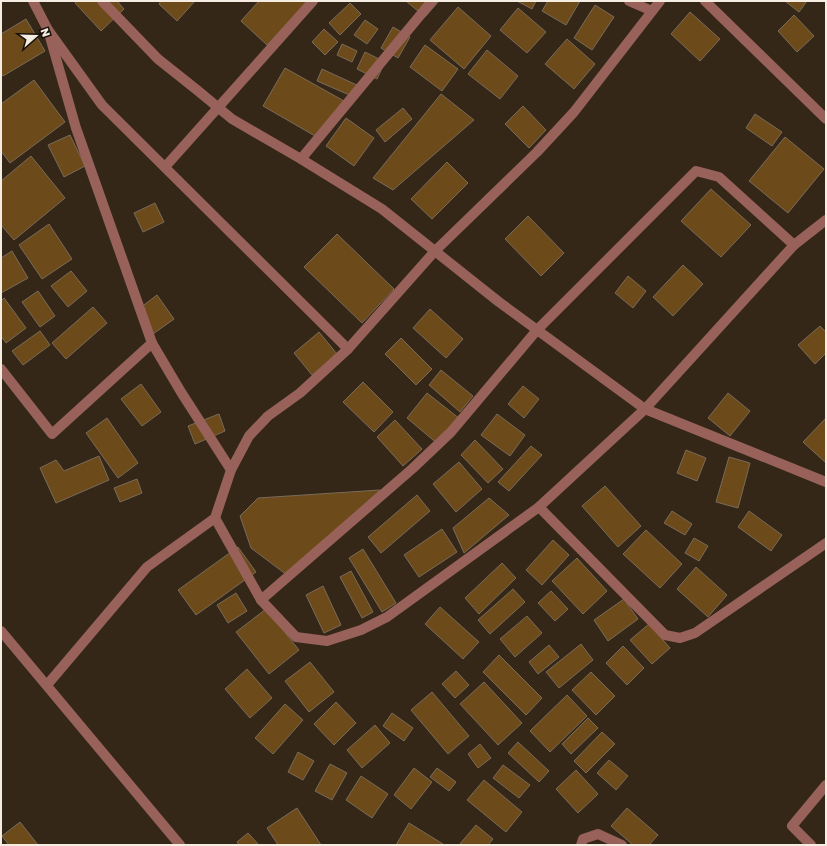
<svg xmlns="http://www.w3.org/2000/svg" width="827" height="846" font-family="'Golos Text',sans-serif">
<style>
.building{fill:#6d4a1a;stroke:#7a6b5a}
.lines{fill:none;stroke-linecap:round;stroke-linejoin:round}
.minor{stroke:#98625b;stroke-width:10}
</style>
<rect width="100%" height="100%" fill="#342717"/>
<g class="building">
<polygon points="77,1 117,1 124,9 101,31 75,3"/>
<polygon points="161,1 195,1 177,21 159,4"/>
<polygon points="259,1 308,1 267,45 241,21"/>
<polygon points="406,1 439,1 425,17"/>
<polygon points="517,1 536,1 532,9"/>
<polygon points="548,1 580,1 566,25 542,11"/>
<polygon points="785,1 807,1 799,12"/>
<polygon points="350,3 361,14 340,35 329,23"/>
<polygon points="595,5 614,17 592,50 574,38"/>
<polygon points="458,7 491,36 464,69 430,40"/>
<polygon points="518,8 546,32 527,53 500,30"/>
<polygon points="690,12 720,39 700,61 671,34"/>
<polygon points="794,15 814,36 797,52 778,31"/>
<polygon points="26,19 45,51 3,76 1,73 1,34"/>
<polygon points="365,20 378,29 367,44 354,35"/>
<polygon points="393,27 410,37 398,58 381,48"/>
<polygon points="324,29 338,42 325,55 312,42"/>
<polygon points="567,39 595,64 574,89 545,64"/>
<polygon points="342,44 357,51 352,62 337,55"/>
<polygon points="425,45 458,69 442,91 410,67"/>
<polygon points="487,50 518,76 500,99 468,74"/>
<polygon points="365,52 385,62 377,79 357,69"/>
<polygon points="285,68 344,101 322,140 263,106"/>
<polygon points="322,69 359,86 354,97 317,81"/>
<polygon points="34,80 65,122 10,163 1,151 1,104"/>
<polygon points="441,94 474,120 393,190 373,178"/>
<polygon points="523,106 546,130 529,148 505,124"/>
<polygon points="403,108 412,119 385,142 376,130"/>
<polygon points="755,114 782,132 772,146 746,128"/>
<polygon points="346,118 374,138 354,166 326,146"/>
<polygon points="70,135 85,166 64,177 48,145"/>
<polygon points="785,137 824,169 788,213 749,181"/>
<polygon points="31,156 65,198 14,240 1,225 1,181"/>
<polygon points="447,162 468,183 432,219 411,199"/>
<polygon points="711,189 751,225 721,257 681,221"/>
<polygon points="155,203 164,222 143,232 134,213"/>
<polygon points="528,216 564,253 541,276 505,239"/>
<polygon points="49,224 72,259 42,279 19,245"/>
<polygon points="337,234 394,289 362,323 304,267"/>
<polygon points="12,251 28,278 1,293 1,258"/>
<polygon points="683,265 703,284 673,316 653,297"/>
<polygon points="71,271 87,291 68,307 51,286"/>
<polygon points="628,276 646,291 633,308 615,293"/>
<polygon points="38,291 55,316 40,327 22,302"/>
<polygon points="157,295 174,319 153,334 136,311"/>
<polygon points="4,298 26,328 6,343 1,336 1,301"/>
<polygon points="93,307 107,323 66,359 52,343"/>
<polygon points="430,309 463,339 446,358 413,328"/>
<polygon points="820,326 826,332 826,353 815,364 798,345"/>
<polygon points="40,331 50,345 23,365 12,351"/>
<polygon points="319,332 337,354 312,375 294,353"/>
<polygon points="401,338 432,369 416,385 385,354"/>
<polygon points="441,370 473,396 460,412 429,385"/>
<polygon points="363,382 393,412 374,432 343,402"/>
<polygon points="141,384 161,412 142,426 121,399"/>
<polygon points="523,386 539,399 524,418 508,404"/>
<polygon points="427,393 460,419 439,445 407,418"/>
<polygon points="728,393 750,411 730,436 708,418"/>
<polygon points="219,414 225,431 195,444 188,426"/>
<polygon points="497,414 525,435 510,456 481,435"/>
<polygon points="107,418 138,463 118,478 86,433"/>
<polygon points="826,418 826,463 803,442"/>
<polygon points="395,420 422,449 403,466 377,437"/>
<polygon points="475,440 503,469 488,483 461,455"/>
<polygon points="531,446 542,455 509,491 498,482"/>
<polygon points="686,450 706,458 697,481 677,473"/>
<polygon points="99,456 109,480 56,503 40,468 56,460 64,471"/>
<polygon points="729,457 750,463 738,508 716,502"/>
<polygon points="459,462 482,489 456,512 433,484"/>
<polygon points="137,479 142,493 120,502 114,488"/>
<polygon points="605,486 641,526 618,547 582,506"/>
<polygon points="380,490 287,575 251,548 240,516 258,498"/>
<polygon points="417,495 430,511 381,553 368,537"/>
<polygon points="489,498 509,515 464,553 453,528"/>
<polygon points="672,511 692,524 685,535 664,523"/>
<polygon points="749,511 782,535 771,551 738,527"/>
<polygon points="442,529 457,552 419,577 404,555"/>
<polygon points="646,530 682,564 660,588 623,554"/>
<polygon points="694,538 708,546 699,561 685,553"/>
<polygon points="553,540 569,555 542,585 526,570"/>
<polygon points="238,547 256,572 196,615 178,590"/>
<polygon points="363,549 396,603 382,612 349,558"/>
<polygon points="577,558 607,591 583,614 552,581"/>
<polygon points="502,563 516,578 479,614 465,598"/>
<polygon points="696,567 727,595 708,617 677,589"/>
<polygon points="351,571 373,612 362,618 340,577"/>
<polygon points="323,586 341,625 324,633 306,595"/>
<polygon points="513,589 525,602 490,634 478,620"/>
<polygon points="551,591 568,609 555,621 538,603"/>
<polygon points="236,593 247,611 228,623 217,605"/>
<polygon points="624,599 638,619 608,641 594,620"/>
<polygon points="440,607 479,642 463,659 425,624"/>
<polygon points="266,609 299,650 269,674 236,632"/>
<polygon points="527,616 542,633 515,657 500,639"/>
<polygon points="649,624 670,648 652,664 630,640"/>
<polygon points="581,644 593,660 559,688 546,672"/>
<polygon points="549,645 559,657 538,674 529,662"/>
<polygon points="623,646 644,668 627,685 606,663"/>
<polygon points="499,655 542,698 526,715 483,672"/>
<polygon points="310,662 334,692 309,712 285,681"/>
<polygon points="247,669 272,698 250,718 225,689"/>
<polygon points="456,671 469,685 455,698 442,684"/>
<polygon points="591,672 615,696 596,715 572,690"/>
<polygon points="484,682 522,723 498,745 460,704"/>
<polygon points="432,692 469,736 448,754 411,710"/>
<polygon points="567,695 587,716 550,752 530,731"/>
<polygon points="336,702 356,723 334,745 314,724"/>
<polygon points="285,704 303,720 273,754 255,738"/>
<polygon points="392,713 413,728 404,741 383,726"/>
<polygon points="588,718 598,728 571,754 562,744"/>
<polygon points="375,725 390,743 362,768 347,750"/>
<polygon points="602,732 615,744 586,773 574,761"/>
<polygon points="518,742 549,771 539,782 508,753"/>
<polygon points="480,744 491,758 478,768 468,754"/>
<polygon points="298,752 314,761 303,780 288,772"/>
<polygon points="609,760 628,776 616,790 597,773"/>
<polygon points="330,764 347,773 332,800 315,791"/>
<polygon points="503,765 530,785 519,798 493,778"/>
<polygon points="414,768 432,782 411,809 394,795"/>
<polygon points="437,768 456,782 449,791 430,777"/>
<polygon points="576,770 598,794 578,813 556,789"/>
<polygon points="361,776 388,794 372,818 346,800"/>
<polygon points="484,780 522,812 506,832 467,800"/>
<polygon points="297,808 321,845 278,845 267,828"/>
<polygon points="627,808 658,835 649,845 633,845 611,826"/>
<polygon points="20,822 38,845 9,845 2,836"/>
<polygon points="409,823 443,844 442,845 396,845"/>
<polygon points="476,825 493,839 488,845 459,845"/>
<polygon points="248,833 259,845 239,845 237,842"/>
</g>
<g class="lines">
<g class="minor">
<polyline points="33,1 48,30 102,105 348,349"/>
<polyline points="102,1 158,59 197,90 232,119 301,159 382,209 499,302 645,409 826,482"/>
<polyline points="629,1 652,11"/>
<polyline points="705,1 826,119"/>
<polyline points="48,30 76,128 152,343 181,392 231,470"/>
<polyline points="301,159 432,1"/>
<polyline points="165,167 313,1"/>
<polyline points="1,369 52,434 152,343"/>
<polyline points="539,507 665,635 680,638 695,633 826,543"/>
<polyline points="215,518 261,600 296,637 327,641 361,630 387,617 539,507 645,409 794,245 826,220"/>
<polyline points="261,600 412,469 451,432 537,330 696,171 719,177 794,245"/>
<polyline points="1,631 180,845"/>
<polyline points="47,685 147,567 215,518 231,470 249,436 268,416 300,393 348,349 435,251 537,152 574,112 660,1"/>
<polyline points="581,845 583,839 598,834 622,845"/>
<polyline points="811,845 792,826 826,785"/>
</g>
</g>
<rect width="827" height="846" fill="none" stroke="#f5ece2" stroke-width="4"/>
<g transform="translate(36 36) rotate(70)" stroke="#17110a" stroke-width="3" paint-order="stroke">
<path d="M0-3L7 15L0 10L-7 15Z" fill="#f5ece2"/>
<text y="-6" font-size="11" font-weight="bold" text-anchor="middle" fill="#f5ece2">N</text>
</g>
</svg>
